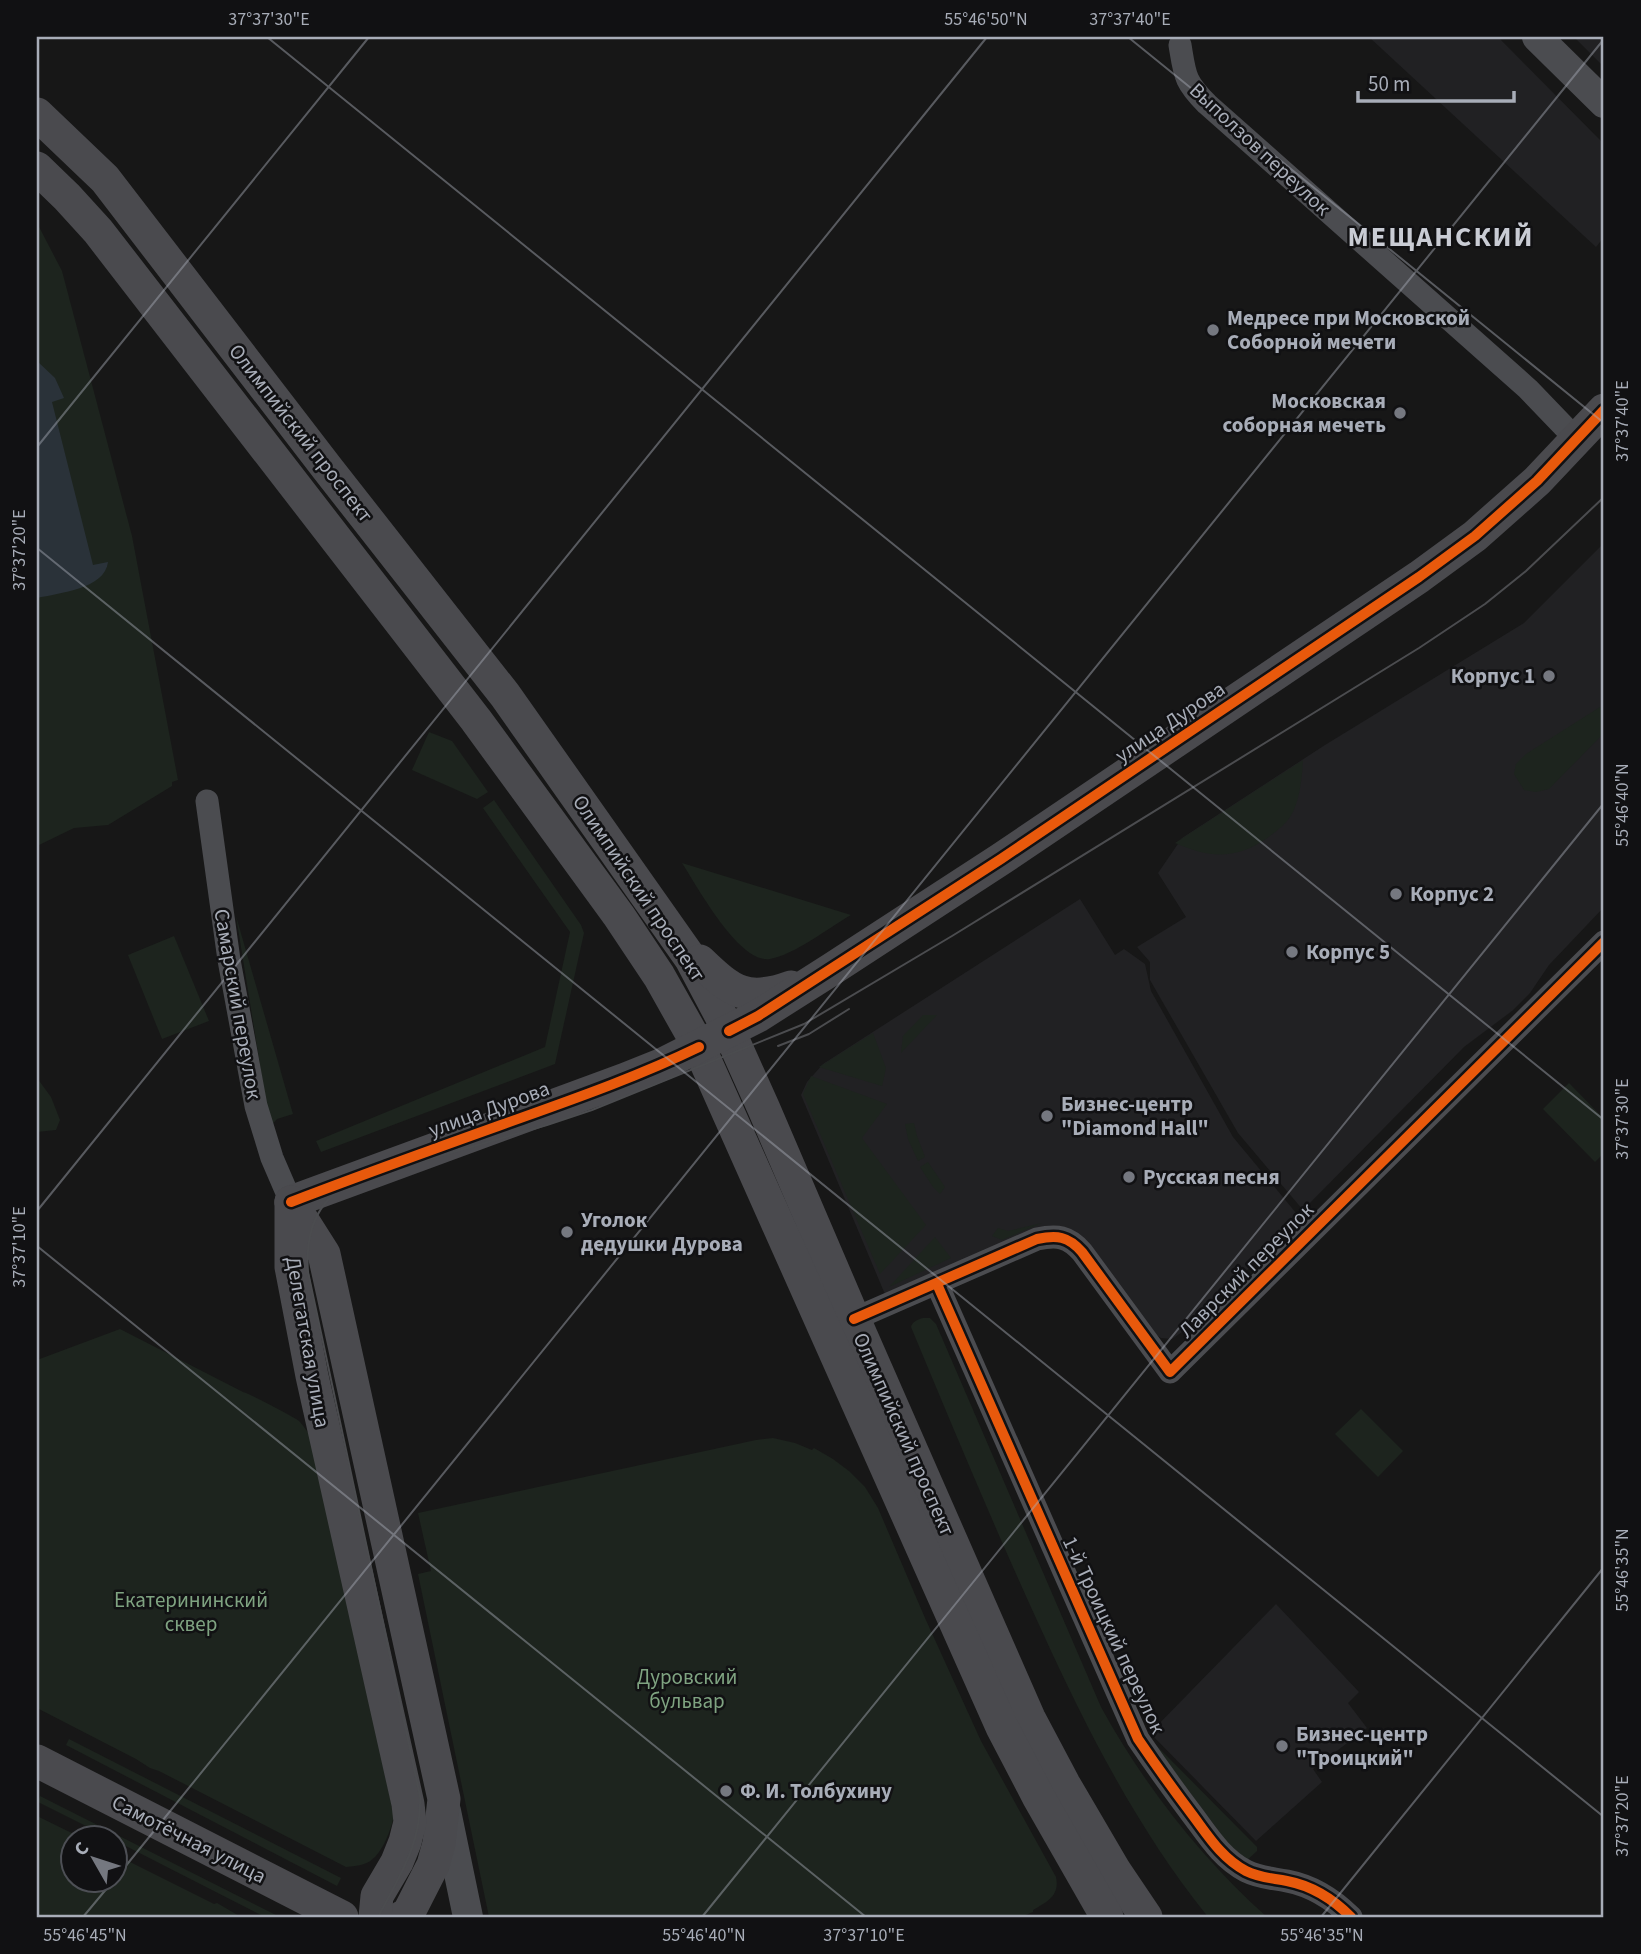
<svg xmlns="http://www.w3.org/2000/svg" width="1641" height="1954" font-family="'Source Sans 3',sans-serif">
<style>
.built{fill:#212123}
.green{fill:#1d241e}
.water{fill:#2a3239}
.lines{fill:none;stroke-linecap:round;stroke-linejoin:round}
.minor{stroke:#4b4c50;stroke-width:23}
.tertiary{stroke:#4b4c50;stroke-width:30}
.secondary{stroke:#4a4a4e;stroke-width:33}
.tram{stroke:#4b4c4f;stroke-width:2}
.cycleway-casing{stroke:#111113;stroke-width:15}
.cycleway{stroke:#e8590c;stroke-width:10}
.ticks{fill:none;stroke:#a8adb8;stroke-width:2;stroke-opacity:0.45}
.poi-dot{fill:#757880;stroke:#111113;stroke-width:2.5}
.labels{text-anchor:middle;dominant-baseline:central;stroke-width:5;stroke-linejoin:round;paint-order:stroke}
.street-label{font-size:21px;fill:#a8adb8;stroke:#111113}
.poi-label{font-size:21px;font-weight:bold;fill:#a8adb8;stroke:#111113;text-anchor:start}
.park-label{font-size:21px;fill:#7fa381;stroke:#111113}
.district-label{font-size:28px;font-weight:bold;letter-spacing:2px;fill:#c9ccd4;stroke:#111113}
.neatline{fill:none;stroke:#a8adb8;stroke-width:2.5}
.ticks-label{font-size:18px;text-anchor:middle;fill:#a8adb8}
</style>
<rect width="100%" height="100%" fill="#171717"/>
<g class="built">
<polygon points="1369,37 1498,37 1604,144 1604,237 1596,247"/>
<polygon points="1574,37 1604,37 1604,67"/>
<polygon points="1604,543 1604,907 1549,965 1530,993 1512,1011 1464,1047 1303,1210 1238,1133 1150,980 1150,962 1137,947 1186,917 1158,873 1182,838 1325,745 1524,623"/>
<polygon points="1080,899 1115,955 1124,949 1145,964 1151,991 1233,1137 1301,1219 1182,1332 1172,1339 1161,1338 1152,1332 1070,1231 887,1299 801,1095 807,1082 823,1064"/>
<polygon points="1276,1604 1359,1692 1348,1703 1367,1728 1313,1769 1322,1782 1256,1841 1150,1733"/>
</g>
<g class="green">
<polygon points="37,223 62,271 132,536 178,780 172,782 172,786 108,825 74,828 37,846"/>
<polygon points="1600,707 1604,708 1604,733 1549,789 1536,792 1524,790 1514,774 1516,764 1526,754"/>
<polygon points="429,732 452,741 488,792 477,799 412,770"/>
<path d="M1303,760C1302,777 1300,802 1290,817C1285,825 1274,833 1266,839C1234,860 1209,858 1175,843Z"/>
<polygon points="494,800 581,925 584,933 555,1064 321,1152 316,1141 545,1047 570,932 483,808"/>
<path d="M682,863L851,915C828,928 796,954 770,959C739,964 697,886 682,863Z"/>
<polygon points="236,916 293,1114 277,1119 270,1127"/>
<polygon points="174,936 209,1021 162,1039 128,955"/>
<polygon points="923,1015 937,1015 901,1053 903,1036"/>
<polygon points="873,1033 886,1068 882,1086 819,1067"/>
<polygon points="811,1076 887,1104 862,1138 926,1225 880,1274 803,1094"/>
<polygon points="37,1078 51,1097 60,1120 56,1130 37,1132"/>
<polygon points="1569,1083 1604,1119 1604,1153 1595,1162 1543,1109"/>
<polygon points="914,1123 917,1136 925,1157 918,1161 908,1139 905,1124"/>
<polygon points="928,1162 945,1187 940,1194 933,1187 920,1167"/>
<polygon points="1042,1223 1002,1240 992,1236 998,1228 1008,1231"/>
<polygon points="935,1237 951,1258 889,1287"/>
<path d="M923,1318H930L936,1324L1101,1707C1143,1784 1202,1859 1267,1917H1208C1138,1830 1087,1730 1041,1629C995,1529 953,1428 911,1327C912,1322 918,1319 923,1318Z"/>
<path d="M120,1329L243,1392C248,1393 294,1417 299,1421C304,1426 309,1434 313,1440L394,1816C390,1832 381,1859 364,1864C358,1866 352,1866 346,1867L159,1771L150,1768L136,1759L37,1708V1360Z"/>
<polygon points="1361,1409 1403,1451 1378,1477 1335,1434"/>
<path d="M773,1438L795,1443L812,1450L814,1448L833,1459L849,1471L865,1487L878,1508L925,1618L981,1741L1056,1877C1060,1896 1047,1902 1033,1910V1912L1021,1917H489L418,1574L431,1571L418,1513L756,1440Z"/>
<polygon points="69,1739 341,1878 337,1886 66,1745"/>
<polygon points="1150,1739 1257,1847 1257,1851 1246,1861 1229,1845"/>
<polygon points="40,1796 280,1917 265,1917 116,1841 116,1839 110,1838 38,1802"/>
<polygon points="37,1816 82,1838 74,1839 74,1881 116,1881 116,1855 214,1904 217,1903 241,1917 37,1917"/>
</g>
<path class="water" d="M37,361L55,378L64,398L52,402L93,565L108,562C105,589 59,593 37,598Z"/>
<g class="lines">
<g class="minor">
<path d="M1180,45C1185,75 1184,81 1207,104L1528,389L1577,440"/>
<polyline points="207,801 229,960 256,1106 272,1158 291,1202"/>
<path d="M937,1284L1138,1739C1155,1764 1173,1789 1191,1813C1207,1834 1221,1858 1246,1871C1260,1878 1272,1878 1287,1881C1313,1886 1333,1899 1351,1917"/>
<path d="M854,1319L1037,1239C1057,1235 1068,1236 1082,1252L1170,1372L1604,942"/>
</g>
<g class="tertiary">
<polyline points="1537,37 1604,103"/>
<polyline points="446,1811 468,1917"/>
</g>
<g class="secondary">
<polyline points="37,114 105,179 327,468 505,695 691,959 729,1031 764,1109 854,1319 1029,1718 1064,1784 1115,1871 1146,1917"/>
<polyline points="37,168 67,197 98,231 476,720 619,916 659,976 699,1047 1002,1727 1039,1798 1107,1917"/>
<path d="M700,961C732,992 747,1003 791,987"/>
<polyline points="291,1202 623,1080 663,1064 758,1016 832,969 1001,859 1419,577 1475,536 1537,481 1604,410"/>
<polyline points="291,1202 324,1254 444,1799 439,1843 433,1865 408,1914 402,1917"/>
<polyline points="291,1202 291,1267 312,1376 408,1804 410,1822 405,1842 397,1862 377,1896 375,1917"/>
<polyline points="37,1761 342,1917"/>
</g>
<g class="tram">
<polyline points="778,1046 809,1034 849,1009"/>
<path d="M378,1917C399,1877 422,1843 420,1796L308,1272C305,1230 318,1195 360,1179L547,1125L592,1110L804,1024L952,936L1419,648L1485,604L1526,571L1604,497"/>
</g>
<defs>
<g id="cycleway">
<polyline points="729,1031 758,1016 1001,859 1419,577 1475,536 1537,481 1604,410"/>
<path d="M291,1202C361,1175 431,1150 501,1125C568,1101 635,1078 699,1047"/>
<path d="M937,1284L1138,1739C1155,1764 1173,1789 1191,1813C1207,1834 1221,1858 1246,1871C1260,1878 1272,1878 1287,1881C1313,1886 1333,1899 1351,1917"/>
<path d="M854,1319L1037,1239C1057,1235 1068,1236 1082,1252L1170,1372L1604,942"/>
</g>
</defs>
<use href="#cycleway" class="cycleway-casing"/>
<use href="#cycleway" class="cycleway"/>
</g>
<path class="ticks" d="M267,37L1604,1120M1128,37L1604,423M37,447L369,37M37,548L1604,1817M37,1211L987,37M37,1246L866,1917M116,1878L1604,39M83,1917L113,1881M702,1917L1604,803M1321,1917L1604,1567"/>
<g class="poi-dot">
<circle cx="1213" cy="330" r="7"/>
<circle cx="1400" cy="413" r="7"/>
<circle cx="1549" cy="676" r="7"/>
<circle cx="1396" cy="894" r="7"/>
<circle cx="1292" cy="952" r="7"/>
<circle cx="1047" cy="1116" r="7"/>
<circle cx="1129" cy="1177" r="7"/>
<circle cx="567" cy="1232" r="7"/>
<circle cx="1282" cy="1746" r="7"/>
<circle cx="726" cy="1791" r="7"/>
</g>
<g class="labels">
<g class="street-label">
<text transform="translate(1260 149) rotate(43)">Выползов переулок</text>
<text transform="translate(301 433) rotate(52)">Олимпийский проспект</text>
<text transform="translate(1170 722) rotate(-34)">улица Дурова</text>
<text transform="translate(639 888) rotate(56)">Олимпийский проспект</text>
<text transform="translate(238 1004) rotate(80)">Самарский переулок</text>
<text transform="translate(489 1109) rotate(-20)">улица Дурова</text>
<text transform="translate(1246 1270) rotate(-45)">Лаврский переулок</text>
<text transform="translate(308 1342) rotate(80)">Делегатская улица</text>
<text transform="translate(904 1434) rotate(66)">Олимпийский проспект</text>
<text transform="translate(1114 1635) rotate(65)">1-й Троицкий переулок</text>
<text transform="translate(189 1839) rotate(27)">Самотёчная улица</text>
</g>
<g class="poi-label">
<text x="1227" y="318">Медресе при Московской<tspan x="1227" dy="24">Соборной мечети</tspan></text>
<text x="1386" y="401" text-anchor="end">Московская<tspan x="1386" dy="24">соборная мечеть</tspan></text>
<text x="1535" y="676" text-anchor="end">Корпус 1</text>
<text x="1410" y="894">Корпус 2</text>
<text x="1306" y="952">Корпус 5</text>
<text x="1061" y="1104">Бизнес-центр<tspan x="1061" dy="24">"Diamond Hall"</tspan></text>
<text x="1143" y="1177">Русская песня</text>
<text x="581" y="1220">Уголок<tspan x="581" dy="24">дедушки Дурова</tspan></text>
<text x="1296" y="1734">Бизнес-центр<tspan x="1296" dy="24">"Троицкий"</tspan></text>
<text x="740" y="1791">Ф. И. Толбухину</text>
</g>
<g class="park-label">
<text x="191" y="1600">Екатерининский<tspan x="191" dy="24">сквер</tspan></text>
<text x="687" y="1677">Дуровский<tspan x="687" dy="24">бульвар</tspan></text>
</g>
<g class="district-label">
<text x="1441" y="237">МЕЩАНСКИЙ</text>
</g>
</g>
<rect width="1641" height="1954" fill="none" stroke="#111113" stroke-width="77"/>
<g transform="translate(94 1859) rotate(309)"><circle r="33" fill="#111113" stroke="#4d4f55" stroke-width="2"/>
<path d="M0-5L12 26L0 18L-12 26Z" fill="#757880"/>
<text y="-10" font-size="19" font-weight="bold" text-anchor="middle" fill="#a8adb8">С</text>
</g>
<path d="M1358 91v10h156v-10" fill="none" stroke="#a8adb8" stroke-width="3.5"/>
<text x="1368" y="91" font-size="21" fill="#a8adb8" stroke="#111113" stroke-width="5" paint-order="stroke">50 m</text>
<rect x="38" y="38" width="1564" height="1878" class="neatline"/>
<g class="ticks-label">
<text x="269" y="25">37°37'30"E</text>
<text x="986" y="25">55°46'50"N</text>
<text x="1130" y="25">37°37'40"E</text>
<text transform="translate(1622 421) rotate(-90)" y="6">37°37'40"E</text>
<text transform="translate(19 550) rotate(-90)" y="6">37°37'20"E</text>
<text transform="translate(1622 805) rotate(-90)" y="6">55°46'40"N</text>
<text transform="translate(1622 1119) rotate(-90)" y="6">37°37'30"E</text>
<text transform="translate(19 1247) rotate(-90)" y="6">37°37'10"E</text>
<text transform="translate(1622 1570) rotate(-90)" y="6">55°46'35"N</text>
<text transform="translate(1622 1816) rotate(-90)" y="6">37°37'20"E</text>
<text x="85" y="1941">55°46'45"N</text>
<text x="704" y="1941">55°46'40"N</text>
<text x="864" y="1941">37°37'10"E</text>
<text x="1322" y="1941">55°46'35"N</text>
</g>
</svg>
